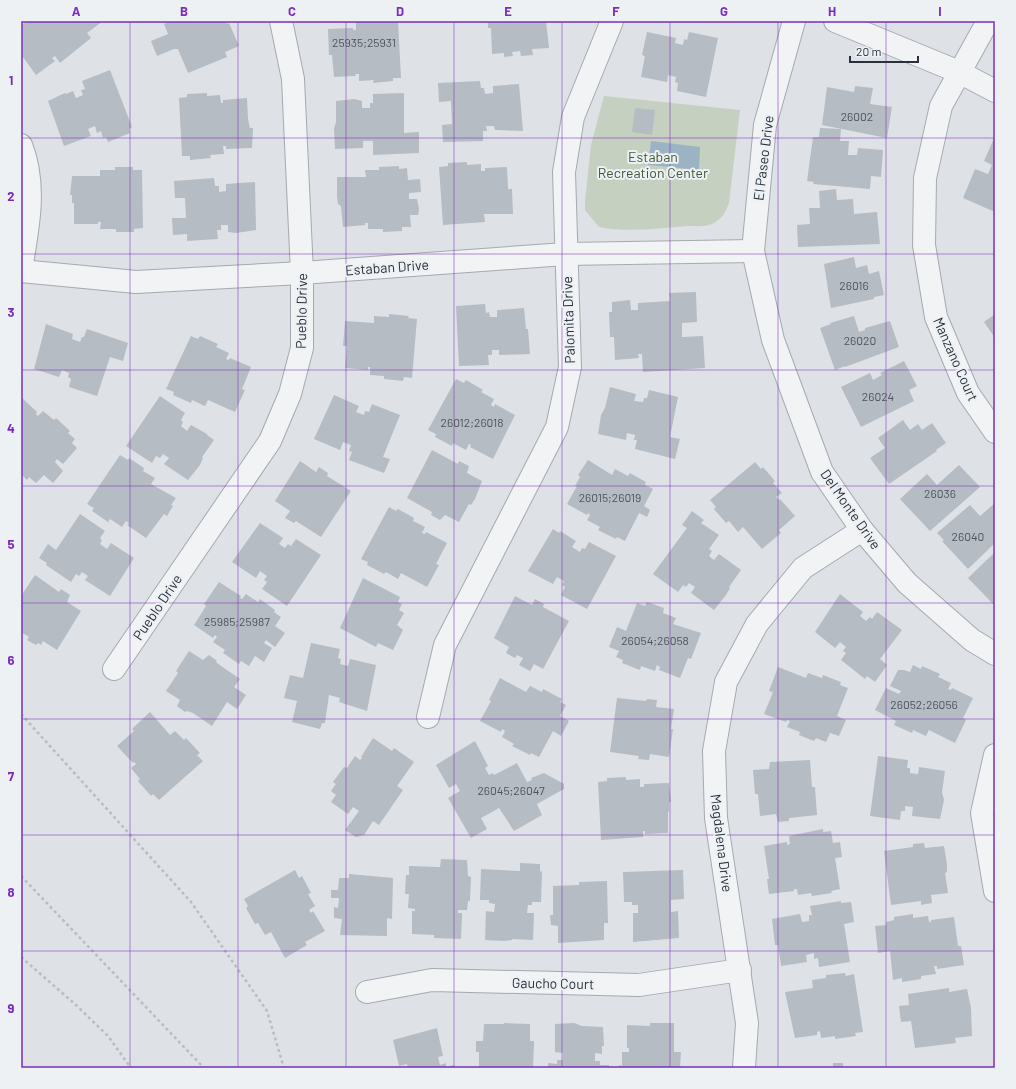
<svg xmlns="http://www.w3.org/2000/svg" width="1016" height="1089" font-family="Barlow,sans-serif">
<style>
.green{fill:#c6d0c0}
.water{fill:#9cb3c4}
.building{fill:#b6bcc3}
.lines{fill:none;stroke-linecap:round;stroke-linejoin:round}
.minor-casing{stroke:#a4aab0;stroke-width:24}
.path{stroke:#b9bdc1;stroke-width:2.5;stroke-dasharray:3 3;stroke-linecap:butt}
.minor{stroke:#f1f3f5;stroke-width:22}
.grid{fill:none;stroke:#7b2cbf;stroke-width:1;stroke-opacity:0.55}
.labels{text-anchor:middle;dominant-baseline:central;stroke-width:4;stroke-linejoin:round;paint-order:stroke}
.number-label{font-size:12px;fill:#4c545e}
.park-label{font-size:14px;fill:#405737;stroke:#eef1f4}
.street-label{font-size:14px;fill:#29323c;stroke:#eef1f4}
.neatline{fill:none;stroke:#7b2cbf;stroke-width:1.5}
.grid-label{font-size:13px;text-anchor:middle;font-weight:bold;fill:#7b2cbf}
</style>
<rect width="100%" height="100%" fill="#dee2e7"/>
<path class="green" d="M604,96L740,110L729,203C726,212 721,220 712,224C705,227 695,226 688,226C659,228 627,233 599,227L585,210V201L591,145Z"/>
<polygon class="water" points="651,141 700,147 699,170 648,165"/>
<g class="building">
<polygon points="27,21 103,21 87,33 91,38 60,63 55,56 52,58 55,61 36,75 23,57 21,59 21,26"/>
<polygon points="170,21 225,21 227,24 229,23 239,46 225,52 227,57 188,73 178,49 174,49 157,56 151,41 168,34 164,24"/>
<polygon points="369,21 398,21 401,78 393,78 393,81 373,83 374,80 359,81 359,74 355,74 356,76 334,77 332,55 329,55 328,29 353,28 353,30 356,30 356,22"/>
<polygon points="488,21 546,21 549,48 532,49 533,55 521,56 520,51 512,52 513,56 504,57 504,53 492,54 491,28 488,28"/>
<polygon points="647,32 676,38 675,43 683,45 684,39 687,40 689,32 718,38 706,97 677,91 678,83 675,82 676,77 668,75 667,82 641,77 645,56 642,55"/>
<polygon points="110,70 132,127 129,129 130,133 108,142 106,137 103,138 101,131 97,133 95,126 88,129 91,136 64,146 48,101 65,93 66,94 73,91 76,98 83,95 81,90 85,89 82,81"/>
<polygon points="480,81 481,88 484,88 485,94 493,93 493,86 519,84 523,131 495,130 494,126 486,126 487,131 483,131 483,141 443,142 442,125 452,124 451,101 439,102 438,83"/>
<polygon points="855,86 873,88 870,104 892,107 887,138 822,125 827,87 854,92"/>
<polygon points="207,93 207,96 220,95 221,103 223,103 223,100 247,98 248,119 250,128 253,128 252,148 226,149 226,146 223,146 224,154 210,155 211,158 190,160 190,156 182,156 179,98 187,97 187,94"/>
<polygon points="404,93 404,133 419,132 419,153 373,155 373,141 363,141 363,148 335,149 334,129 336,122 336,101 354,99 362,101 362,108 370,108 370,103 373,103 373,94"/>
<polygon points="635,108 655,110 652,135 632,132"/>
<polygon points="820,128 841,129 840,141 849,141 848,155 857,155 858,148 883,150 881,177 871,176 870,189 813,184 814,182 807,181 813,137 819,137"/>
<polygon points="995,136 995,212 963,198 975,169 988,174 992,165 984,161"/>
<polygon points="467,162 467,165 481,164 481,171 485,171 485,168 507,167 508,189 512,189 513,214 484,214 485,222 443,225 439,167 448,166 448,163"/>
<polygon points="399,166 399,169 407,168 408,180 420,179 421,192 409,193 409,199 417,199 419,209 418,215 410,215 411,227 402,227 402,231 383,232 383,229 368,229 368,223 365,223 365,225 343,227 341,206 338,204 337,196 337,177 366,177 365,170 379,170 379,167"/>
<polygon points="115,167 133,167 133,170 142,170 143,228 134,229 134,232 116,232 116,229 100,229 101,222 98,222 98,224 74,224 74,203 72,203 72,195 70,195 72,176 100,176 100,170 115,170"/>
<polygon points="214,178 215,186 219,186 219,192 226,191 226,184 255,182 256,230 236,233 228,232 228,225 221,225 221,230 217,230 218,239 187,241 187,234 173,235 172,218 186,218 185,198 175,198 174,181"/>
<polygon points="836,189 837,200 853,199 854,214 877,212 880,244 798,247 797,225 810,224 809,208 820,208 819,191"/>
<polygon points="854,257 856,268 867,265 869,274 879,271 884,295 874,297 874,299 831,308 824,264"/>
<polygon points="696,292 697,322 682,323 682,337 703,336 705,368 643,372 642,354 638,354 639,358 615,360 614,337 610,337 609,312 612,312 612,302 630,300 631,310 638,310 638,303 670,301 669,293"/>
<polygon points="485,304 486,313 489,312 490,317 497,317 497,310 524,308 526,329 528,329 530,354 499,355 499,350 492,350 492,355 488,355 489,365 459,366 456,306"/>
<polygon points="389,314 409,316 408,318 417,319 412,378 404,377 403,381 384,379 384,376 370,375 370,367 368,367 368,370 345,368 347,346 343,346 345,321 374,323 374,316 389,317"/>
<polygon points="995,314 995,338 984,322"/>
<polygon points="854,316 859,332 865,330 865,328 890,321 899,347 845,367 845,366 835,370 820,328 831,324 830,323"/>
<polygon points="46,324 73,334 72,339 80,342 82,337 84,337 87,329 128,343 123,361 110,357 97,396 69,387 71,379 68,377 69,373 62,370 59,377 34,369"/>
<polygon points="191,336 198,339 200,336 218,344 216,347 229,353 226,359 229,360 230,358 251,367 242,389 245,390 235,412 208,400 205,406 192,400 191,403 173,395 174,392 166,389"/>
<polygon points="904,361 917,386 909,390 914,401 861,427 841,387 870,373 873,380 882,375 880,373"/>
<polygon points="456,379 464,383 466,380 483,390 481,392 494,399 491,405 494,407 495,404 515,415 493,459 470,447 471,445 469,444 466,450 453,443 452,446 435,437 436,434 428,430"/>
<polygon points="610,387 636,394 634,401 643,402 644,398 647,398 649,390 678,397 670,437 680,439 675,459 635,449 637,440 634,440 635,435 627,433 626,440 598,434 601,415 605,408"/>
<polygon points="334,395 359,406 356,412 364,415 365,411 369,412 372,404 400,415 383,457 390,459 384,473 349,460 352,452 349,451 351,445 343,442 340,450 314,439"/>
<polygon points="160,396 185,413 181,420 183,422 181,426 187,431 191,425 207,434 207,435 214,440 202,457 203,458 200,465 188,480 164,464 169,458 163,454 160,458 156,456 152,463 126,446"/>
<polygon points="21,397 37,412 36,414 38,416 43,411 54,420 56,418 70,431 68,433 75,439 72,443 77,448 63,464 57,459 55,462 63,471 53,483 44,475 36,483 29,477 27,480 21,474"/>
<polygon points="903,420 910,430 918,424 922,430 932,423 946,443 936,450 937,451 889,484 870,458 885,448 878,438"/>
<polygon points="432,450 458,464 459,461 469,466 467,473 482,481 475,499 471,505 469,504 459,522 445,515 440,520 431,515 432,512 407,498"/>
<polygon points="120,455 128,460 129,458 144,468 143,471 155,478 151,484 176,498 171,505 173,506 167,516 164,514 146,538 127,525 129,523 126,521 122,527 110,519 108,522 92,511 94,508 87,504"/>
<polygon points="588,460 612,475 615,469 628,476 630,473 646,482 645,485 653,489 644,506 650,510 647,517 639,513 625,541 617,537 616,539 598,530 600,527 587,520 590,515 588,513 587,515 567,504 577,486 575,486 580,477 578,475"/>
<polygon points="300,461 316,472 319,467 328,473 327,476 351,491 321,537 296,521 294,523 285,518 290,511 275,501"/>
<polygon points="755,462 761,469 763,467 775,481 773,483 782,493 776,497 779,500 780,499 795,516 779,530 781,533 762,549 743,527 738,532 729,521 726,523 714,509 716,507 710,500"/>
<polygon points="959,465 980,487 930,531 900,499 927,474 937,485"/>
<polygon points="995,503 995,543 968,569 942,541 944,540 937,533 970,505 980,516"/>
<polygon points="389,507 396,511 398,509 414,518 413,521 425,527 422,533 425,534 426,532 447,543 436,564 439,565 427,587 401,573 398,579 386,572 384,574 367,565 368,562 361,559"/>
<polygon points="692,511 704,520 701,523 719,535 709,549 712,551 709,556 714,560 719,554 741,570 729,587 730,588 726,595 714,610 691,593 695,587 689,583 686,587 683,585 678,592 653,574 687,528 682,525"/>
<polygon points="80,514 105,531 100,538 102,540 100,544 107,549 111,543 134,558 110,596 85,580 88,576 82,572 79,576 76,574 71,582 46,565 47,563 39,558 48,544 56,550"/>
<polygon points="260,523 283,538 279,544 285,548 288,544 291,546 296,539 321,555 287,606 262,589 267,582 264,580 267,576 260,571 256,578 232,562"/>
<polygon points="553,529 559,533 560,531 576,541 572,547 580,552 582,548 585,549 589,542 616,556 587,609 561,595 565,587 562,585 564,581 557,577 553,584 528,571"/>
<polygon points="995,552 995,606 968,578"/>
<polygon points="35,575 59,592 61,589 70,595 67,602 81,611 57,650 43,641 41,645 38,643 36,645 27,640 29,637 21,632 21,596"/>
<polygon points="363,578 400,597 398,602 402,604 399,610 404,613 397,625 403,630 393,650 378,643 376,647 340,628"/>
<polygon points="219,582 241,596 240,598 242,599 246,594 258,602 260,599 275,610 274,612 281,617 275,626 285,633 275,647 266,640 264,643 272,648 264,662 255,656 249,666 241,661 239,664 223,653 225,650 213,642 217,637 215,635 213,638 194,625 206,606 204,604"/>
<polygon points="840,594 863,612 860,616 866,621 870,617 872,619 877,612 902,630 880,659 887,665 875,682 867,676 865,679 841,660 846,653 843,651 846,647 840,642 835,648 815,632"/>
<polygon points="515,596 532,605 535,599 544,604 543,607 569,621 543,669 534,664 530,671 519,665 523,658 517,655 515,658 506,653 509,647 494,638"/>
<polygon points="647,602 664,608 663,613 676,618 673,624 701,633 691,659 688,658 680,678 659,670 660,667 657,665 655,671 641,666 640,670 622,663 623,660 616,657 619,651 609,647 617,627 626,631 637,603 645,606"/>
<polygon points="311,643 340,649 338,658 341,659 340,664 348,666 350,659 376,665 367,711 339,702 340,698 329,695 325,723 322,723 320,729 292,722 297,701 284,698 290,675 303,678"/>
<polygon points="189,651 203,660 209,655 217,661 216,662 221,666 240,679 234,687 246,695 237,709 227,702 212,726 193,713 187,711 185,712 177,706 180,700 166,691 178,673 176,671"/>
<polygon points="913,665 921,669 922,666 940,674 938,677 951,683 948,689 951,690 952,688 973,698 963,718 966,720 955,743 929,730 926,736 913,730 912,733 894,725 896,721 875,710 886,688 899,694 901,691 890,686 898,670 904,670 910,672"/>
<polygon points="778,667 806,678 808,673 822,678 823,675 841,682 840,685 848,688 837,716 846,720 839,736 830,733 826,742 816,738 814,741 799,735 800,732 787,727 790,721 787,720 786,722 764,714 773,692 769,691"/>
<polygon points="500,678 526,692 530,686 542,692 543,689 562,699 560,702 566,705 560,716 569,721 561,736 553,731 539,757 531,753 530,755 512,746 514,744 502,737 505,731 502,729 501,732 480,721 491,701 489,700"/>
<polygon points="617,698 646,701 647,699 657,700 656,707 674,709 671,729 673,729 669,757 650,754 649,760 638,759 639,756 610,752"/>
<polygon points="150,712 170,735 175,731 184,740 186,738 200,753 197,755 203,761 159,800 153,794 151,796 138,781 140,779 131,768 136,764 134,762 133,763 117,746 134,731 132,729"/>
<polygon points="373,738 392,751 394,748 414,762 397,786 403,790 379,825 373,821 364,835 356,837 345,830 359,811 353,807 348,814 331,802 336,795 331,791 336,784 333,782 344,767 347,768 355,756 360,760 362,758 361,757"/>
<polygon points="475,741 488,766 485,768 489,775 493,773 494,775 517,763 527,782 532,780 531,778 544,773 564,784 564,789 537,804 542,815 514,831 499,808 481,818 487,829 471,838 448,798 460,791 456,784 449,788 436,765"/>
<polygon points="878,756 908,760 907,768 910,768 910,773 918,774 919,767 945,771 942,792 944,800 940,819 912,816 913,807 905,806 905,811 901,811 900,820 870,816"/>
<polygon points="810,760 812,787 815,787 817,815 789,818 789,821 778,822 776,814 760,816 758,794 755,794 753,770 769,769 770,762"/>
<polygon points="626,777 626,780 640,779 640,787 644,787 644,784 669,783 671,802 669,802 669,811 668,812 668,833 645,834 645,831 643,831 643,837 601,840 598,782 607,781 607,778"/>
<polygon points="823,829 823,832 831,831 833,843 840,842 842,857 835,858 840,889 831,891 832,893 812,896 811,893 798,895 797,889 794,889 794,891 769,894 767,879 769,879 764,846 787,842 787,845 790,844 789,836"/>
<polygon points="924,843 925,848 944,846 947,865 947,872 945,873 948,893 931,895 932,903 921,905 921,901 891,905 884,851 913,847 913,844"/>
<polygon points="441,859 467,860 468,876 471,877 470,901 468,901 467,910 458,910 458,913 462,913 461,939 434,938 434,935 412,934 412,911 415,911 415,909 408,908 409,894 405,894 406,875 409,875 409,866 440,867"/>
<polygon points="520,863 540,864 540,872 542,871 541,902 532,902 532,905 528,905 527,913 534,913 533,940 512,939 512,940 504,941 485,940 486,911 494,912 495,904 489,903 489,900 480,900 481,869 520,871"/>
<polygon points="295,870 299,878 302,876 311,893 308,894 315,906 309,910 311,913 313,911 325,931 305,942 307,945 285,958 271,932 265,935 258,923 255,924 246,908 248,906 244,899"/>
<polygon points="683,870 684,899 671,900 671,912 678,911 679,938 633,942 633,913 638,913 638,905 632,905 632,902 624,902 623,872"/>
<polygon points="349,874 393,878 392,919 387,918 387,936 340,935 342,919 334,918 334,907 338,908 339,898 331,898 331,890 338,890 339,878 349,878"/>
<polygon points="607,881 608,923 604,923 604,940 558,943 558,926 551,925 550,915 553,915 553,886 579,885 579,882"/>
<polygon points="841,901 841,903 851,902 854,922 844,924 850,962 819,967 818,958 814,959 814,953 806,955 807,962 781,966 778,945 775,945 772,919 800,914 802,922 809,921 809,915 812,915 810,906"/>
<polygon points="913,914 913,918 928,916 929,922 931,922 931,920 954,917 958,946 961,946 964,965 937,969 937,966 934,966 936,974 921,976 921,979 902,982 902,978 893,980 890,951 878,953 875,926 886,925 886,922 894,920 894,917"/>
<polygon points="845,973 846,976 854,974 863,1032 855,1033 856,1036 835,1039 835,1036 821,1038 820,1031 817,1032 817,1035 795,1038 785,992 813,988 812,980 826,978 826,975"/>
<polygon points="949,988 949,992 967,989 971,1008 972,1036 955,1038 956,1043 915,1048 911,1021 901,1022 899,1006 909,1005 908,994"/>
<polygon points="504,1023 530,1024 530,1041 534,1041 533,1068 479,1068 479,1052 476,1052 476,1041 483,1041 484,1024 504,1024"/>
<polygon points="574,1023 582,1026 603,1027 604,1046 602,1046 602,1054 595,1053 595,1061 600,1061 600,1065 609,1065 609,1068 548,1068 548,1063 557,1064 557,1060 563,1060 563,1053 555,1052 555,1024"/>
<polygon points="650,1023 674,1023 674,1052 681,1052 680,1068 619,1068 619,1065 622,1066 622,1052 629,1052 629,1048 627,1048 627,1025 650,1026"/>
<polygon points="437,1028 443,1056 438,1057 440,1065 446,1063 446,1067 454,1065 455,1068 408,1068 407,1064 399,1066 393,1040"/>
<rect x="833" y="1063" width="10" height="5"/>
</g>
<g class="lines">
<defs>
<g id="minor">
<polyline points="794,21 765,125 753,251 773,340 822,472 862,530 907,583 972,640 995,654"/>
<polyline points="835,21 959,72 995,91"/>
<polyline points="988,21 941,106 925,178 924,245 936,317 968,393 995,432"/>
<path d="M21,145C37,185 28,228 21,269"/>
<polyline points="21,271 136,282 302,273 565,254 753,251"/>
<polyline points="114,669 270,441 290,394 302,348 302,273 293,79 281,21"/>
<polyline points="428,717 445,645 557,427 570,367 564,172 573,117 612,21"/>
<polyline points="995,755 982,813 995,891"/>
<polyline points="367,992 432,980 639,985 740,970"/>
<polyline points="744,1068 747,1023 716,818 714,751 726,682 757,624 803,568 862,530"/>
</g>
</defs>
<use href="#minor" class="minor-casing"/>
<g class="path">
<polyline points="21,714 191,902 267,1011 284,1068"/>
<polyline points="21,876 204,1068"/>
<polyline points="21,957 76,1005 108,1036 131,1068"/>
</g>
<use href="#minor" class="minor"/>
</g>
<path class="grid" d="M130,21V1068M238,21V1068M346,21V1068M454,21V1068M562,21V1068M670,21V1068M778,21V1068M886,21V1068M21,138H995M21,254H995M21,370H995M21,486H995M21,603H995M21,719H995M21,835H995M21,951H995"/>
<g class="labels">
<g class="number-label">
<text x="364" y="42">25935;25931</text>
<text x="857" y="116">26002</text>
<text x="854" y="285">26016</text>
<text x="860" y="340">26020</text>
<text x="878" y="396">26024</text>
<text x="472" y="422">26012;26018</text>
<text x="940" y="493">26036</text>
<text x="610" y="497">26015;26019</text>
<text x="968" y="536">26040</text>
<text x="237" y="621">25985;25987</text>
<text x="655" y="640">26054;26058</text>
<text x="924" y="704">26052;26056</text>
<text x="511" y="790">26045;26047</text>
</g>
<g class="park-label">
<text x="653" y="156">Estaban<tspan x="653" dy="16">Recreation Center</tspan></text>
</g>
<g class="street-label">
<text transform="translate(763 158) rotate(-83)">El Paseo Drive</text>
<text transform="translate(387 267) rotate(-4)">Estaban Drive</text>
<text transform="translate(301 311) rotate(-89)">Pueblo Drive</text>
<text transform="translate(568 320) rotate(-92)">Palomita Drive</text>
<text transform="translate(956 359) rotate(66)">Manzano Court</text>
<text transform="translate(851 509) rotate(55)">Del Monte Drive</text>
<text transform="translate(157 607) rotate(-56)">Pueblo Drive</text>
<text transform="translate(722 843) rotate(83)">Magdalena Drive</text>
<text transform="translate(553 983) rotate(1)">Gaucho Court</text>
</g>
</g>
<rect width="1016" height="1089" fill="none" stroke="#eef1f4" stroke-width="44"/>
<path d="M850 56v6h68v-6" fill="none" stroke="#29323c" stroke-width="2"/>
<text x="856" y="56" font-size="12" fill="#29323c" stroke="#eef1f4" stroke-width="3" paint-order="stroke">20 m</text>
<rect x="22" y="22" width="972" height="1045" class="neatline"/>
<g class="grid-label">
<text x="76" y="16">A</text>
<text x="184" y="16">B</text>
<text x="292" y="16">C</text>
<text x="400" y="16">D</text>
<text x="508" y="16">E</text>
<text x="616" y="16">F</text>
<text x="724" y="16">G</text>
<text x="832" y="16">H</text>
<text x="940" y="16">I</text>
<text x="11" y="85">1</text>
<text x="11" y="201">2</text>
<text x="11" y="317">3</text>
<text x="11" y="433">4</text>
<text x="11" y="549">5</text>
<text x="11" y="665">6</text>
<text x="11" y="781">7</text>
<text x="11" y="897">8</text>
<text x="11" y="1013">9</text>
</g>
</svg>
